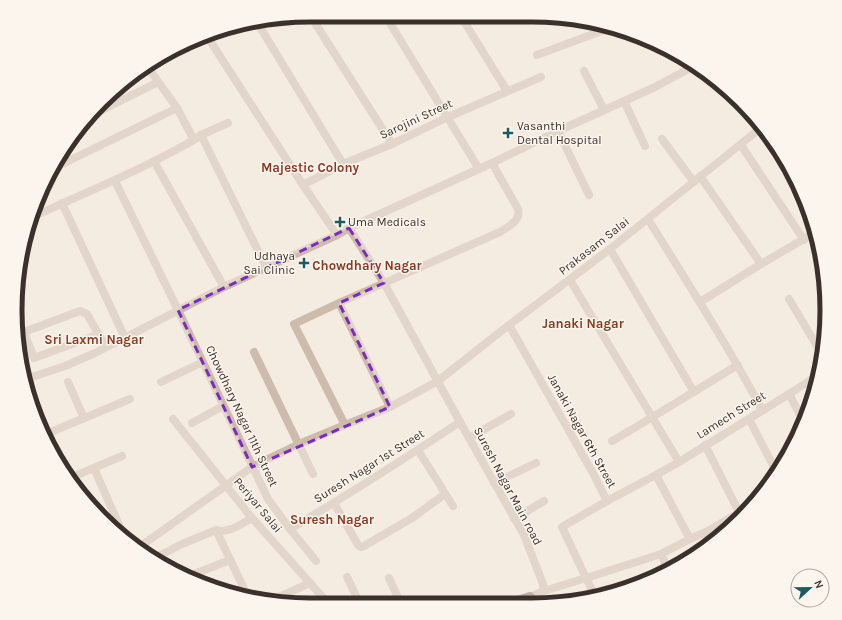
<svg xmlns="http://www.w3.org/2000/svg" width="842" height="620" font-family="Karla,sans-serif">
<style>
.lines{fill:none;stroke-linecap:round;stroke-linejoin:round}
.minor{stroke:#cdbbac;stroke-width:8}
.major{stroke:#7d675c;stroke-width:10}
.marked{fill:none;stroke:#7b2cbf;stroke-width:3;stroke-dasharray:8 5;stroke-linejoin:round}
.poi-dot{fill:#1f5a5e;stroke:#fbf5ee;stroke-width:1.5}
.labels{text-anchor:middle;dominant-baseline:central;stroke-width:3;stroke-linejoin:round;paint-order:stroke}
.street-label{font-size:12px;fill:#3b302b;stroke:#fbf5ee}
.poi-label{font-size:12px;fill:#3b302b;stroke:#fbf5ee;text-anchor:start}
.neighbourhood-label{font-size:13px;font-weight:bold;fill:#8c3b22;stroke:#fbf5ee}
.rim{fill:none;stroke:#3b302b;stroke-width:5}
</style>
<rect width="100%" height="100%" fill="#f4ebe1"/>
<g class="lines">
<g class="minor">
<polyline points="310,15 392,144"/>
<polyline points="385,15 479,169"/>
<polyline points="460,15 507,91"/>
<polyline points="518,16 520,16"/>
<polyline points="257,22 343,164"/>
<polyline points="207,36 303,185 337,235"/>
<polyline points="537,55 612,27"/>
<polyline points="147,66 177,108 194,140"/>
<polyline points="584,71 604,110"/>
<polyline points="624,101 645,146"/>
<polyline points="92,115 158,82"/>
<polyline points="558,131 589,195"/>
<polyline points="201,135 228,123"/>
<polyline points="662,139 694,182"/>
<polyline points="741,145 804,240"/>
<polyline points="154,161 224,287"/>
<polyline points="54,168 177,108"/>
<polyline points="700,176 761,264"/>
<polyline points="115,181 178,310 268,499 290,529 316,561"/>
<polyline points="303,185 343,164 392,144 448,117 541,77"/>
<polyline points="62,203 125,338"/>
<path d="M33,217C77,196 123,178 166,155C178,149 190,143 201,135L266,267"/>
<path d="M648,219C687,282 727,344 762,410"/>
<polyline points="349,228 384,283 460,422 524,535 543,584 544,591 530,597"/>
<polyline points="610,249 694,392"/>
<polyline points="570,280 679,462"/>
<polyline points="789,299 823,356"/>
<polyline points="700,302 761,264 816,232"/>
<polyline points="339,303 390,407"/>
<polyline points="509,325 594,475 607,501 656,475 679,462 789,394 818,375"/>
<polyline points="99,334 34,358 24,332 80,311 87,314 106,347"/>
<polyline points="254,352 313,474"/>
<polyline points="26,379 65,366 95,353 224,287 337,235 349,228 492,163 558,131 653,88 696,65"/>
<polyline points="68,382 84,418"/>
<polyline points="161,382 203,362"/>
<polyline points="789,394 804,422"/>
<polyline points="173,419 252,518 326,601 328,604"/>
<polyline points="749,419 777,473"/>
<polyline points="192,423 223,406"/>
<path d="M345,425L294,324L339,303L500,232C509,226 521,221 518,209L492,163"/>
<polyline points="46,434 130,399"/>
<polyline points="469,438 511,414"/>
<path d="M612,441C654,417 696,390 738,365"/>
<polyline points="705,445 739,512"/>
<polyline points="418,450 453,506"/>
<polyline points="94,468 125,539"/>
<polyline points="656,475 690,539"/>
<polyline points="70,478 122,456"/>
<polyline points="494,483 536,463"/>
<polyline points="607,501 562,527 586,578 661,554 690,539 706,532 754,504"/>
<polyline points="334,503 358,545 361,547 364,546 412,518 445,494"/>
<polyline points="514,519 544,501"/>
<path d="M290,529C348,495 404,459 460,422"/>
<polyline points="216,530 248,597"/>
<polyline points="706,532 712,543"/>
<polyline points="138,548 252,467 299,444 345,425 390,407 438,381 509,325 610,249 762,127"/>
<polyline points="661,554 668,569"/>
<path d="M153,559L182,544L216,530C228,534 241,524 252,518"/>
<polyline points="189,576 230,560"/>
<polyline points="347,577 360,604"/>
<polyline points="389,578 401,604"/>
<polyline points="544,591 586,578 595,596"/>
<polyline points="270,601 310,583"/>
</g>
<polyline class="major" points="511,603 530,597 533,603"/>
</g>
<path d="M0 0H842V620H0ZM349,228L384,283L339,303L390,407L252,467L178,310Z" fill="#f4ebe1" fill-opacity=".55" fill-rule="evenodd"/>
<path class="marked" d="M349,228L384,283L339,303L390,407L252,467L178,310Z"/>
<g class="poi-dot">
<path d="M506 127h4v4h4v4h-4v4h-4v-4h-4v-4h4z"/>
<path d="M338 216h4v4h4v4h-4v4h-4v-4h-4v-4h4z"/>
<path d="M302 257h4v4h4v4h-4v4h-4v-4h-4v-4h4z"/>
</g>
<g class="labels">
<g class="street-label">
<text transform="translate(416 119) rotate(-25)">Sarojini Street</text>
<text transform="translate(594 246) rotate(-38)">Prakasam Salai</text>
<text transform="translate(731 415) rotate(-32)">Lamech Street</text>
<text transform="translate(242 416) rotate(65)">Chowdhary Nagar 11th Street</text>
<text transform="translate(582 431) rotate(61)">Janaki Nagar 6th Street</text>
<text transform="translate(369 466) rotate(-32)">Suresh Nagar 1st Street</text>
<text transform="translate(508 486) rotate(62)">Suresh Nagar Main road</text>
<text transform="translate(258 505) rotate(50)">Periyar Salai</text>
</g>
<g class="poi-label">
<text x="517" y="126">Vasanthi<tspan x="517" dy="14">Dental Hospital</tspan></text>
<text x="348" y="222">Uma Medicals</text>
<text x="295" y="256" text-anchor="end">Udhaya<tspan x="295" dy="14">Sai Clinic</tspan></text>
</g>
<g class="neighbourhood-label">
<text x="310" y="167">Majestic Colony</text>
<text x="367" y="265">Chowdhary Nagar</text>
<text x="583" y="323">Janaki Nagar</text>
<text x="94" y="339">Sri Laxmi Nagar</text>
<text x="332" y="519">Suresh Nagar</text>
</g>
</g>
<path d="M0 0H842V620H0ZM310 22H532A288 288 0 0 1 820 310V310A288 288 0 0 1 532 598H310A288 288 0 0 1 22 310V310A288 288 0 0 1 310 22Z" fill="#fbf5ee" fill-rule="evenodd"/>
<path class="rim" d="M310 22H532A288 288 0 0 1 820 310V310A288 288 0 0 1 532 598H310A288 288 0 0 1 22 310V310A288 288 0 0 1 310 22Z"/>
<g transform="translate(810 588) rotate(68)"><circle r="19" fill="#fbf5ee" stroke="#aea6a0"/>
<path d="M0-3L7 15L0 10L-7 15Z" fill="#1f5a5e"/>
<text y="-6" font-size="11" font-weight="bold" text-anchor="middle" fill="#3b302b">N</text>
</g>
</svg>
